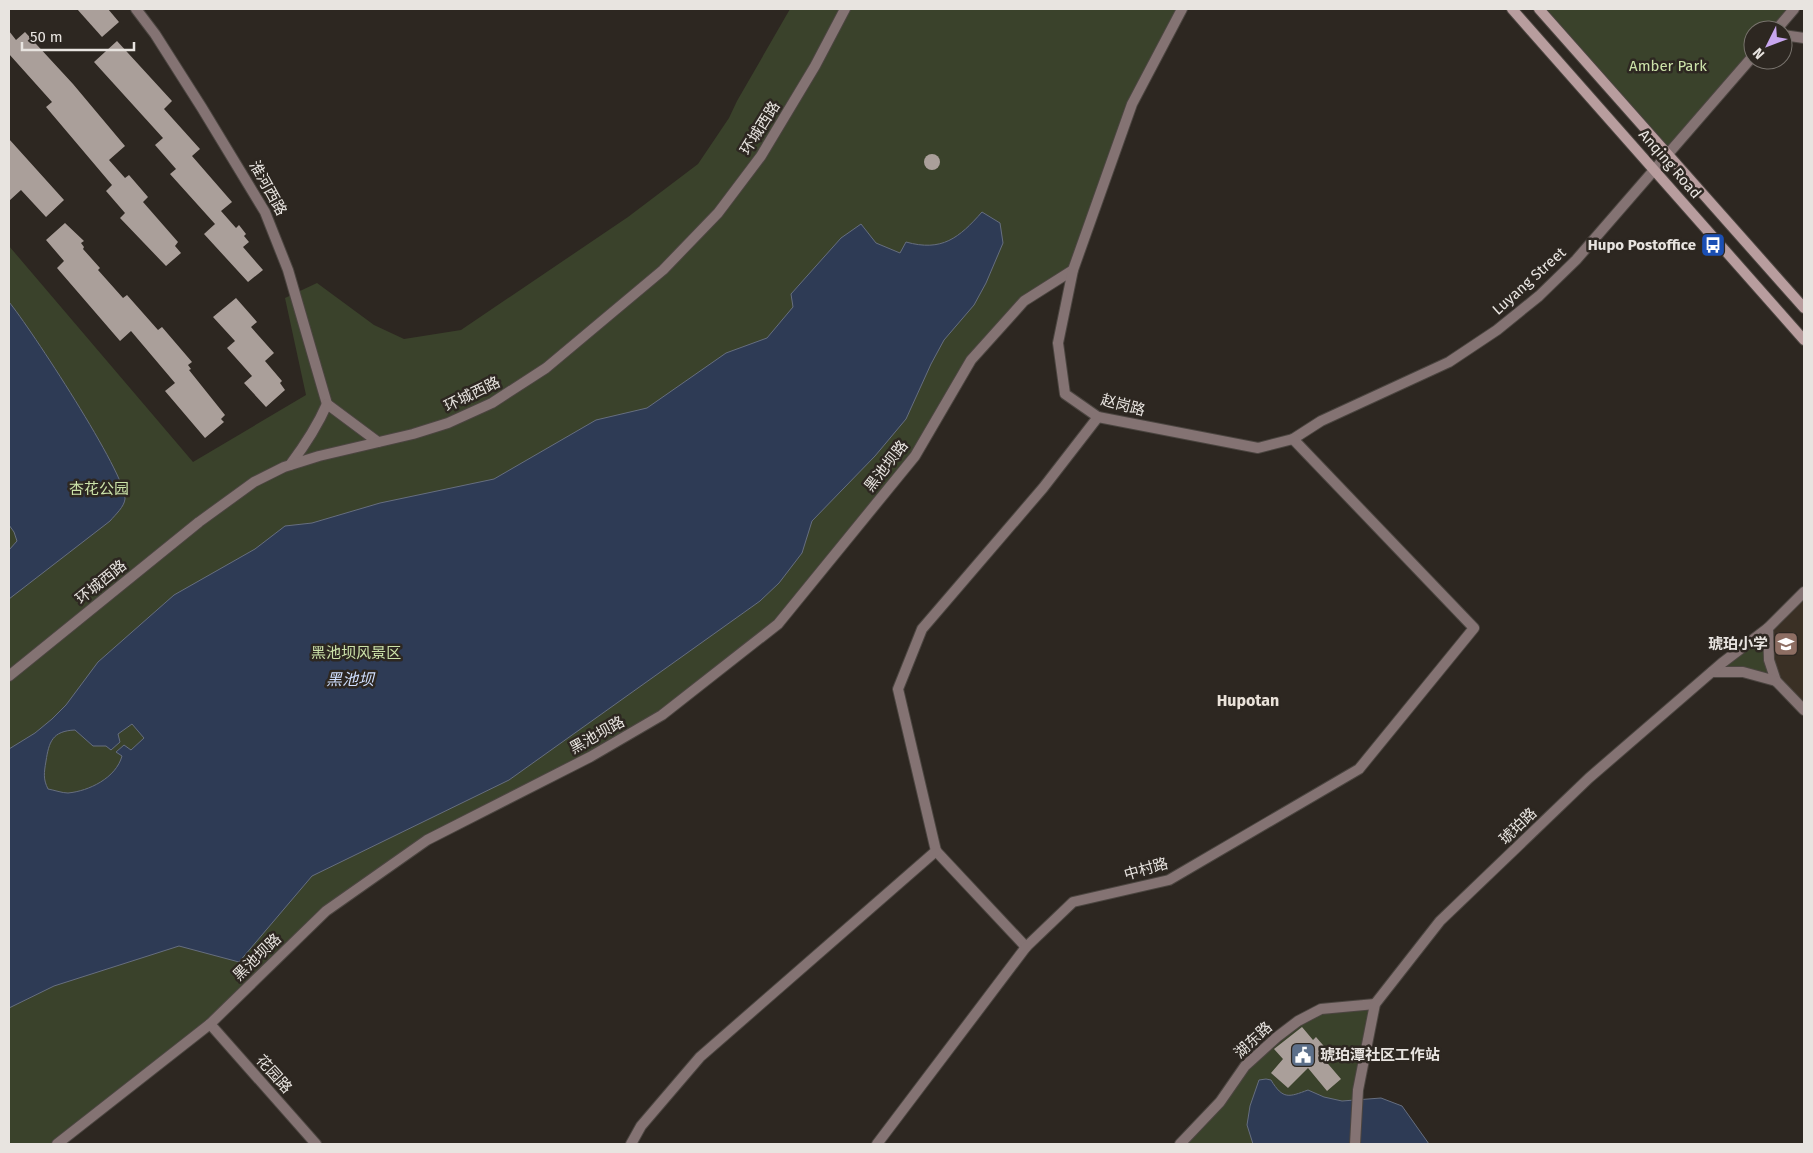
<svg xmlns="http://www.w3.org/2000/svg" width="1813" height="1153" font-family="'Fira Sans','Noto Sans SC',sans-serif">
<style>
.built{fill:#3a3025}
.green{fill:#3a422b}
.water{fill:#2e3b55;stroke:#666e7f;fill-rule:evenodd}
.building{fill:#aa9f9a}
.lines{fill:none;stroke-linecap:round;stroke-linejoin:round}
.minor-casing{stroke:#4b4540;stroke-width:12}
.tertiary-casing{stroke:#4b4540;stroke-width:12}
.secondary-casing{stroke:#4b4540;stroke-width:12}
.minor{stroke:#847373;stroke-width:10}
.tertiary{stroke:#847373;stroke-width:10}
.secondary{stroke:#b89d9e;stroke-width:10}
.labels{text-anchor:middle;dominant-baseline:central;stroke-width:5;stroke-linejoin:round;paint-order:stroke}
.park-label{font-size:15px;fill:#cce2a9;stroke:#2d2721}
.street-label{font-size:15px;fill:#e8e4e0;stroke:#2d2721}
.poi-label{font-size:15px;font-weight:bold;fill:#e8e4e0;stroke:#2d2721;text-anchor:end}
.water-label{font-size:16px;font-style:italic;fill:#cfdfff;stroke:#2d2721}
.neighbourhood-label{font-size:16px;font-weight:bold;fill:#eae2d9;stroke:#2d2721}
</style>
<rect width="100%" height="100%" fill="#2d2721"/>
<polygon class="built" points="1804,592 1804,710 1776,681 1768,628"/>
<g class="green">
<polygon points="790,9 1182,9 1132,104 1073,270 1024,301 971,360 915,456 778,624 662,715 427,840 326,911 210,1024 57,1144 9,1144 9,246 193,462 306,395 285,298 317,283 374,325 404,339 461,330 628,217 698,164 729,118 737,101"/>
<polygon points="1539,9 1794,9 1776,30 1753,30 1753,56 1668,154"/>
<polygon points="1768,628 1776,681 1712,672"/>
<polygon points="1375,1004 1355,1144 1180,1144 1245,1066 1321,1009"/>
</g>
<g class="water">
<path d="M982,212L1000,223L1003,243L986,283L974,305L944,340L931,364L906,419L875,456L812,521L802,553L779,583L760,601L509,780L312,876L239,962L179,946L54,986L9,1008V749L35,733L52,719L66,705L98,662L174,595L255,549L285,526L312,523L380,503L494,479L596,420L647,408L726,353L767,338L793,307L791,294L841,238L861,224L876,243L900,253L906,242C942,252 959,238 982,212ZM132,724L144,738L131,750L124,745L116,752L122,756C116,778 89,791 68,793C62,793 54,790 48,789C43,779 44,773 46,761C49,742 52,731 75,730L93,746H106L111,750L120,742L118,734Z"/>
<path d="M9,302C29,326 127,475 125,499C124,507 116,514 110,521L9,599V550L17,541L14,532L9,525Z"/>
<path d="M1266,1079L1271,1080C1283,1100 1289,1097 1308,1090L1324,1097L1342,1101L1381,1098L1402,1106L1429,1144H1253L1247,1125L1250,1106L1259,1080Z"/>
</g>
<g class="building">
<polygon points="77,9 108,9 119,22 102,37"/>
<polygon points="9,31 16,40 25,32 73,84 125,146 109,160 125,178 129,175 148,197 143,202 178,242 175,246 181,253 166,266 120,218 125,213 106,191 112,185 46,107 52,102 9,54"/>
<polygon points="117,41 172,101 164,109 200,149 192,156 232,202 221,211 236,228 239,225 246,234 244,236 249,242 243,247 263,270 248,282 204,234 215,224 170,174 176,169 155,145 163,138 94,62"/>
<polygon points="9,139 64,200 46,217 21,190 9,201"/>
<circle cx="932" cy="162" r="8"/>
<polygon points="65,223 84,241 81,243 84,247 83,249 100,268 98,270 123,298 127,295 158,330 162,327 192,362 188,365 191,369 189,370 225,415 221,419 224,422 205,438 165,391 175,383 131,331 120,341 57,268 64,261 46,240"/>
<polygon points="236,298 257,322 251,327 274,353 265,361 282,381 280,383 285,390 266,407 244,383 252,376 227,348 235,341 213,317"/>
<polygon points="1302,1027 1313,1040 1316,1037 1329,1052 1323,1058 1341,1079 1327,1091 1308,1068 1288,1088 1271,1073 1283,1059 1274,1049"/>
</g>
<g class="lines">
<defs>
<g id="minor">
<polyline points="1776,30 1794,9"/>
<polyline points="1783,35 1804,38"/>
<polyline points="1293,439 1321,421 1449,362 1497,330 1539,296 1576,260 1753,56"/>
<polyline points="1768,628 1769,660 1776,681 1804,710"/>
<polyline points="1712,672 1743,672 1776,681"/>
<polyline points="936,851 1026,947"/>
<polyline points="210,1024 316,1144"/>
<polyline points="57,1144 210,1024 326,911 427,840 590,757 662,715 778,624 915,456 971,360 1024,301 1073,270"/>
<polyline points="631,1144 641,1126 700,1057 936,851 898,689 922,629 1043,488 1098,417"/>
<polyline points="877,1144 1026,947 1073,902 1169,880 1359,769 1474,628 1293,439 1258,448 1098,417 1065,394 1058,343 1073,270 1132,104 1182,9"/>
<polyline points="1180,1144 1220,1102 1245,1066 1277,1037 1298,1021 1321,1009 1375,1004"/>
<polyline points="1355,1144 1358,1090 1375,1004 1440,921 1589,778 1722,663 1768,628 1804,592"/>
</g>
<g id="tertiary">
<polyline points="136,9 155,34 202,108 265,212 288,270 327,404"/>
<polyline points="327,404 378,442"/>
<path d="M290,465C305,445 317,427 327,404"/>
<polyline points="9,676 199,522 254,482 284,467 319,456 413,434 448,423 492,403 546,368 663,270 718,213 761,156 815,66 845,9"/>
</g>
<g id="secondary">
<polyline points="1512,9 1804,340"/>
<polyline points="1539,9 1804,308"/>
</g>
</defs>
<use href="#minor" class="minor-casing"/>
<use href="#tertiary" class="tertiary-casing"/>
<use href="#secondary" class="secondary-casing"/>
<use href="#minor" class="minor"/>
<use href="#tertiary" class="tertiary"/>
<use href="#secondary" class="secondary"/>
</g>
<defs>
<symbol id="bus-square" viewBox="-11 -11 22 22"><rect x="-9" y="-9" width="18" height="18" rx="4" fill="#1a4fb4" stroke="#2d2721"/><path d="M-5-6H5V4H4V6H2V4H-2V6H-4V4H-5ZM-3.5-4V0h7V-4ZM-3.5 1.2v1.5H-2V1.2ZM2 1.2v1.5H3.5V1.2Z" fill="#fff"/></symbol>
<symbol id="school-square" viewBox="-11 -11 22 22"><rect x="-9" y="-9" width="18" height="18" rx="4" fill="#8d6e63" stroke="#2d2721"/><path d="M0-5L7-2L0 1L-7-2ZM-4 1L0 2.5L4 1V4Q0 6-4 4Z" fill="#fff"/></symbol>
<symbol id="civic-square" viewBox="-11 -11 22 22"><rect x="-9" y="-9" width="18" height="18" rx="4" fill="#5c6f8a" stroke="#2d2721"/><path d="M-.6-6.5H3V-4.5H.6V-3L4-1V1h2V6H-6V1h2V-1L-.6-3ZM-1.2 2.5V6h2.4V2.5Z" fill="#fff"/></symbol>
</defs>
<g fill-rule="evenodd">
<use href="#bus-square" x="1699" y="231" width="28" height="28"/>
<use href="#school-square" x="1772" y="630" width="28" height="28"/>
<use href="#civic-square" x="1289" y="1041" width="28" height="28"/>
</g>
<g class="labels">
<g class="park-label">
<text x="1668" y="66">Amber Park</text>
<text x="99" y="489">杏花公园</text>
<text x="356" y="653">黑池坝风景区</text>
</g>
<g class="street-label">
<text transform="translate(760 128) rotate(-58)">环城西路</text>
<text transform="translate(1670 164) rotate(49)">Anqing Road</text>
<text transform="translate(268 188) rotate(61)">淮河西路</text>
<text transform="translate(1529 281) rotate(-42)">Luyang Street</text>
<text transform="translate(472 394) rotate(-26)">环城西路</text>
<text transform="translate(1123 405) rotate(15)">赵岗路</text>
<text transform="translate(886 466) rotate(-52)">黑池坝路</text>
<text transform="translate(101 582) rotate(-39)">环城西路</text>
<text transform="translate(597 735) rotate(-29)">黑池坝路</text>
<text transform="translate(1518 826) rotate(-44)">琥珀路</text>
<text transform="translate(1146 869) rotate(-16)">中村路</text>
<text transform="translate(257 957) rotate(-44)">黑池坝路</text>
<text transform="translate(1253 1040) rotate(-43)">湖东路</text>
<text transform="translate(274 1074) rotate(48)">花园路</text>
</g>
<g class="poi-label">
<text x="1696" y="245">Hupo Postoffice</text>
<text x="1768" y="644">琥珀小学</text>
<text x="1320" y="1055" text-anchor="start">琥珀潭社区工作站</text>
</g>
<g class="water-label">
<text x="350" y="679">黑池坝</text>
</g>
<g class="neighbourhood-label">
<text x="1248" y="700">Hupotan</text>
</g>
</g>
<rect width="1813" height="1153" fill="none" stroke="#e8e4e0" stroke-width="20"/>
<g transform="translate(1768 45) rotate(228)"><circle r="24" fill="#2d2721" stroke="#78736d"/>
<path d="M0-4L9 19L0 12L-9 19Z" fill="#c8a6ef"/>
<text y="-8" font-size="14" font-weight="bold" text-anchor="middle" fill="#e8e4e0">N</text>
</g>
<path d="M22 42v8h112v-8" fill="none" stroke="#e8e4e0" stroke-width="2.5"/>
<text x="30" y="42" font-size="15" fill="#e8e4e0" stroke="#2d2721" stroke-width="4" paint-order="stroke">50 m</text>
</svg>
